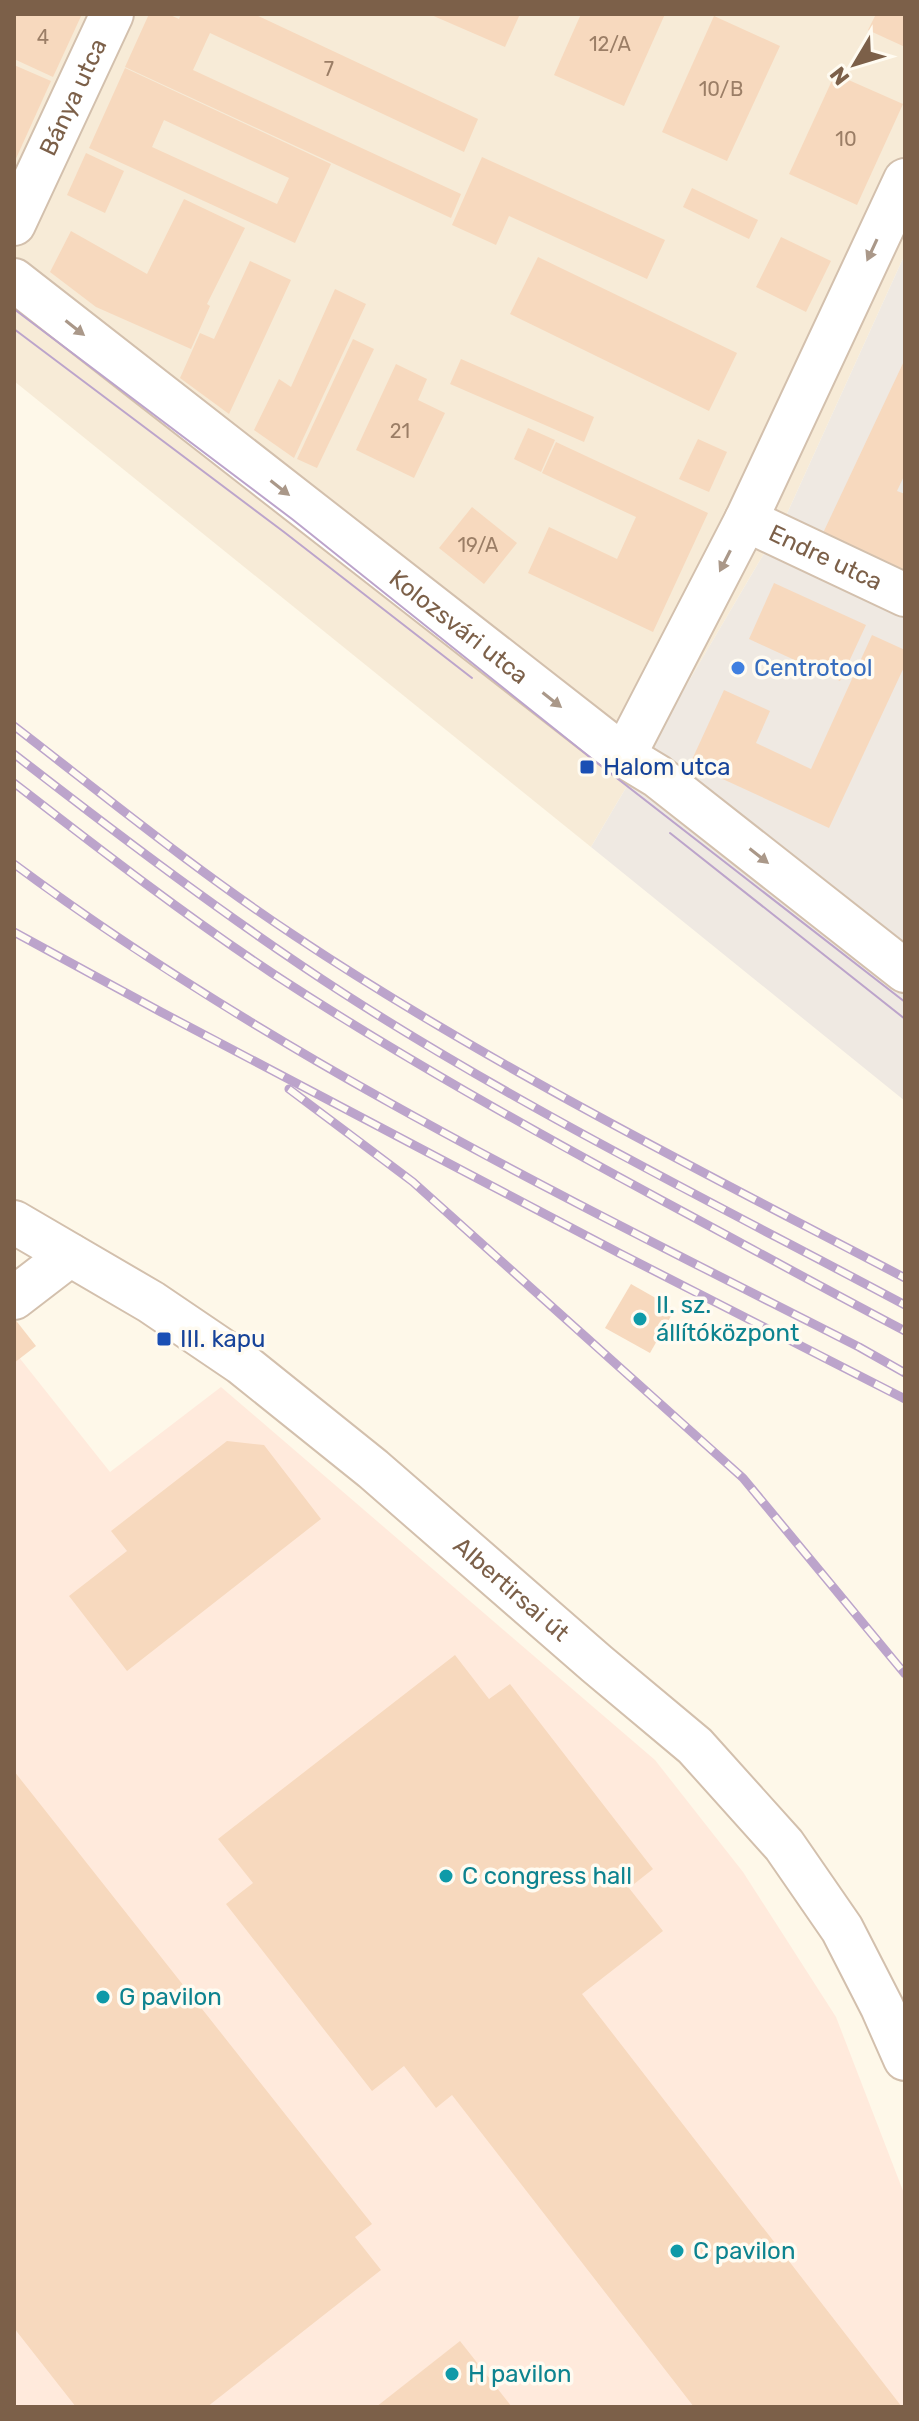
<svg xmlns="http://www.w3.org/2000/svg" width="919" height="2421" font-family="Rubik,sans-serif">
<style>
.residential{fill:#f7ebd7}
.commercial{fill:#ffeadc}
.industrial{fill:#efe9e2}
.building{fill:#f7d9be;fill-rule:evenodd}
.lines{fill:none;stroke-linecap:round;stroke-linejoin:round}
.minor-casing{stroke:#d3c0ad;stroke-width:46}
.minor{stroke:#fff;stroke-width:42}
.tram{stroke:#bca4cb;stroke-width:2}
.rail-casing{stroke:#bca4cb;stroke-width:9}
.rail{stroke:#fffbf1;stroke-width:6;stroke-dasharray:18;stroke-linecap:butt}
.oneway{fill:#aa9889}
.shop-dot{fill:#3f7fe0;stroke:#fffbf1;stroke-width:3}
.transit-dot{fill:#1a4fb4;stroke:#fffbf1;stroke-width:3}
.culture-dot{fill:#0f9aa8;stroke:#fffbf1;stroke-width:3}
.labels{text-anchor:middle;dominant-baseline:central;stroke-width:7;stroke-linejoin:round;paint-order:stroke}
.number-label{font-size:20px;fill:#9b7e66}
.street-label{font-size:24px;fill:#7c6049;stroke:#fffbf1}
.shop-label{font-size:24px;fill:#366cbe;stroke:#fffbf1;text-anchor:start}
.transit-label{font-size:24px;fill:#164399;stroke:#fffbf1;text-anchor:start}
.culture-label{font-size:24px;fill:#0d838f;stroke:#fffbf1;text-anchor:start}
</style>
<rect width="100%" height="100%" fill="#fef8e9"/>
<polygon class="residential" points="14,14 905,14 905,254 785,518 591,847 14,381"/>
<polygon class="commercial" points="14,1351 110,1472 221,1387 655,1760 743,1872 836,2017 905,2196 905,2407 14,2407"/>
<polygon class="industrial" points="905,254 905,1101 591,847 785,518"/>
<g class="building">
<polygon points="14,14 82,14 53,77 14,59"/>
<polygon points="149,14 168,14 179,19 181,14 254,14 478,119 464,152 210,33 193,70 461,194 451,218 125,67"/>
<polygon points="429,14 520,14 505,47"/>
<polygon points="581,14 665,14 624,106 554,75"/>
<polygon points="876,14 905,14 905,47 868,30"/>
<polygon points="714,16 780,46 727,161 662,132"/>
<polygon points="14,65 51,81 14,163"/>
<path d="M125,68L331,164L295,243L89,148ZM164,120L289,178L277,204L152,147Z"/>
<polygon points="835,74 903,104 857,205 789,174"/>
<polygon points="86,153 124,171 105,213 67,195"/>
<polygon points="482,157 665,240 647,279 509,216 496,245 452,225"/>
<polygon points="692,188 758,220 749,239 683,207"/>
<polygon points="184,199 245,228 207,304 210,306 191,349 96,307 50,272 71,231 147,274"/>
<polygon points="781,237 831,261 806,312 756,287"/>
<polygon points="538,257 737,353 709,411 510,314"/>
<polygon points="250,261 291,280 229,414 180,378 200,333 214,339"/>
<polygon points="335,289 366,304 294,458 254,430 279,379 291,387"/>
<polygon points="353,339 374,349 317,468 297,459"/>
<polygon points="461,359 594,417 584,442 450,384"/>
<polygon points="905,359 905,474 897,491 905,494 905,572 823,533"/>
<polygon points="396,364 427,379 418,400 445,413 414,478 356,450"/>
<polygon points="528,428 555,440 541,472 514,459"/>
<polygon points="698,439 727,452 709,492 679,479"/>
<polygon points="556,442 708,513 653,632 528,573 549,527 617,559 636,517 542,473"/>
<polygon points="472,507 517,543 484,584 439,548"/>
<polygon points="774,583 866,625 840,681 749,639"/>
<polygon points="872,635 905,650 905,665 829,828 690,764 724,690 770,711 756,743 811,769"/>
<polygon points="631,1284 675,1309 650,1353 605,1328"/>
<polygon points="14,1318 36,1346 14,1363"/>
<polygon points="227,1441 264,1445 321,1519 127,1671 69,1596 127,1551 111,1531"/>
<polygon points="455,1655 489,1699 510,1684 653,1869 629,1888 663,1931 582,1994 902,2407 694,2407 452,2095 436,2108 404,2066 372,2091 226,1904 253,1883 218,1839"/>
<polygon points="14,1771 372,2224 355,2237 381,2270 207,2407 76,2407 14,2328"/>
<polygon points="460,2341 512,2407 376,2407"/>
</g>
<g class="lines">
<defs>
<g id="minor">
<path id="s1" d="M14,224L112,14"/>
<path id="s2" d="M14,280L624,756L657,776L905,971"/>
<path id="s3" d="M746,520L905,595"/>
<polyline points="624,756 746,520 905,180"/>
<path id="s4" d="M14,1222L151,1302L241,1363L373,1469L597,1664L695,1746L784,1845L842,1929L882,2007L905,2059"/>
<polyline points="14,1298 70,1255"/>
</g>
</defs>
<use href="#minor" class="minor-casing"/>
<use href="#minor" class="minor"/>
<g class="tram">
<polyline points="14,309 292,519 591,758 905,1002"/>
<polyline points="14,329 284,532 472,678"/>
<polyline points="670,833 905,1019"/>
</g>
<defs>
<g id="rail">
<path d="M14,726C106,797 198,872 295,936C489,1065 699,1170 905,1278"/>
<path d="M14,754C121,837 229,919 343,993C523,1109 716,1204 905,1305"/>
<path d="M14,783C98,848 183,914 272,973C399,1056 532,1130 665,1202C745,1245 825,1289 905,1331"/>
<path d="M14,864C276,1058 570,1200 859,1347L905,1373"/>
<polyline points="14,932 161,1012 621,1254 905,1399"/>
<polyline points="289,1089 413,1182 743,1478 905,1674"/>
</g>
</defs>
<use href="#rail" class="rail-casing"/>
<use href="#rail" class="rail"/>
</g>
<defs><path id="oneway-solid" d="M-6-.8H1V-3.2L6.5 0L1 3.2V.8H-6Z" transform="scale(2)"/></defs>
<g class="oneway">
<use href="#oneway-solid" transform="translate(872 250) rotate(115)"/>
<use href="#oneway-solid" transform="translate(75 328) rotate(38)"/>
<use href="#oneway-solid" transform="translate(280 488) rotate(38)"/>
<use href="#oneway-solid" transform="translate(725 561) rotate(117)"/>
<use href="#oneway-solid" transform="translate(552 700) rotate(38)"/>
<use href="#oneway-solid" transform="translate(759 856) rotate(38)"/>
</g>
<circle class="shop-dot" cx="738" cy="668" r="8"/>
<g class="transit-dot">
<rect x="579" y="759" width="16" height="16" rx="4"/>
<rect x="156" y="1331" width="16" height="16" rx="4"/>
</g>
<g class="culture-dot">
<circle cx="640" cy="1319" r="8"/>
<circle cx="446" cy="1876" r="8"/>
<circle cx="103" cy="1997" r="8"/>
<circle cx="677" cy="2251" r="8"/>
<circle cx="452" cy="2374" r="8"/>
</g>
<g class="labels">
<g class="number-label">
<text x="43" y="37">4</text>
<text x="610" y="44">12/A</text>
<text x="329" y="69">7</text>
<text x="721" y="89">10/B</text>
<text x="846" y="139">10</text>
<text x="400" y="431">21</text>
<text x="478" y="545">19/A</text>
</g>
<g class="street-label">
<text stroke="none"><textPath href="#s1" startOffset="140">Bánya utca</textPath></text>
<text stroke="none"><textPath href="#s3" startOffset="88">Endre utca</textPath></text>
<text stroke="none"><textPath href="#s2" startOffset="564">Kolozsvári utca</textPath></text>
<text stroke="none"><textPath href="#s4" startOffset="620">Albertirsai út</textPath></text>
</g>
<g class="shop-label">
<text x="754" y="668">Centrotool</text>
</g>
<g class="transit-label">
<text x="603" y="767">Halom utca</text>
<text x="180" y="1339">III. kapu</text>
</g>
<g class="culture-label">
<text x="656" y="1305">II. sz.<tspan x="656" dy="28">állítóközpont</tspan></text>
<text x="462" y="1876">C congress hall</text>
<text x="119" y="1997">G pavilon</text>
<text x="693" y="2251">C pavilon</text>
<text x="468" y="2374">H pavilon</text>
</g>
</g>
<rect width="919" height="2421" fill="none" stroke="#7c6049" stroke-width="32"/>
<g transform="translate(855 64) rotate(232)" stroke="#fffbf1" stroke-width="6" paint-order="stroke">
<path d="M0-6L14 30L0 20L-14 30Z" fill="#7c6049"/>
<text y="-12" font-size="22" font-weight="bold" text-anchor="middle" fill="#7c6049">N</text>
</g>
</svg>
